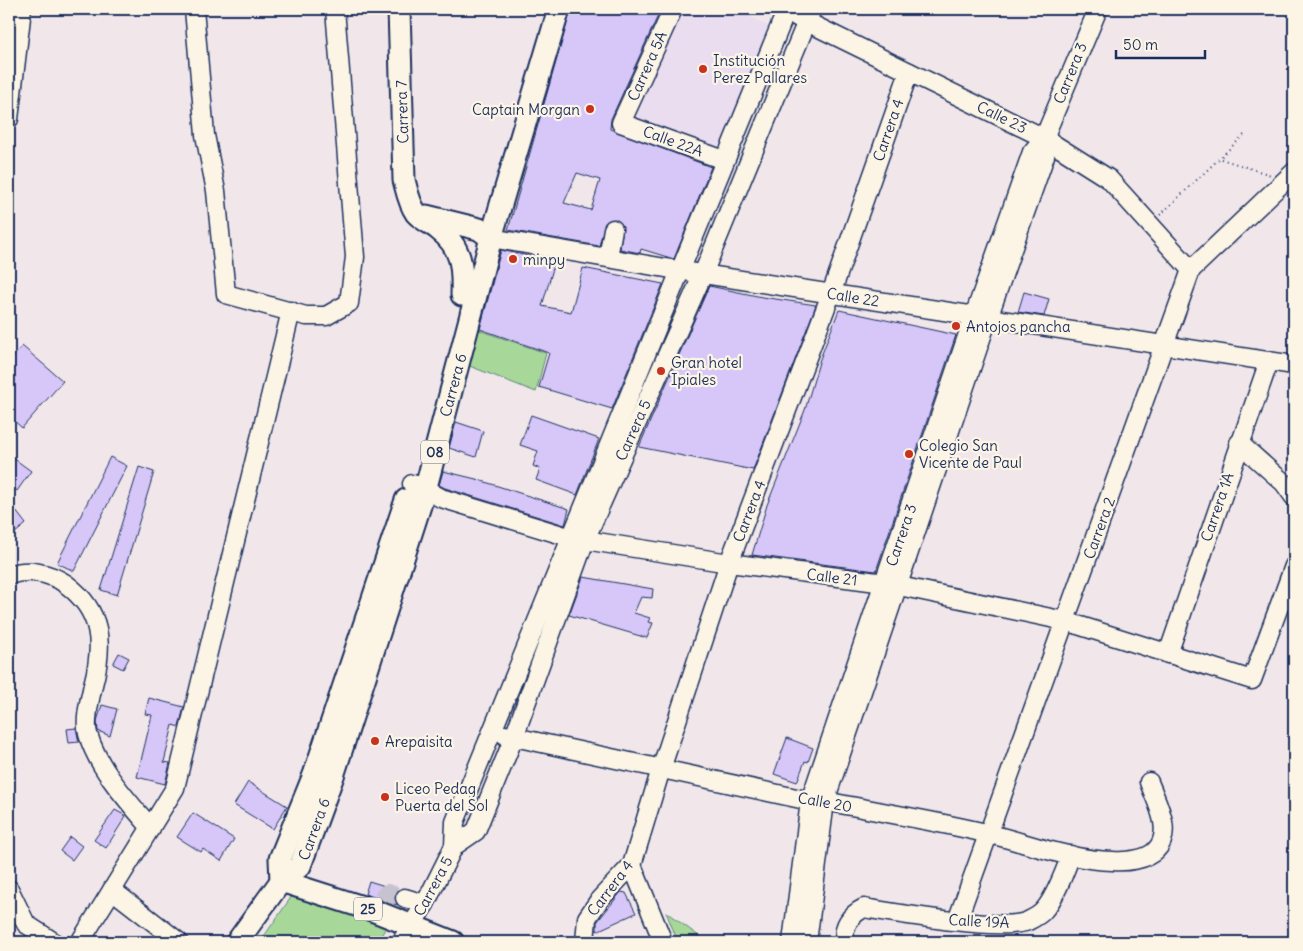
<svg xmlns="http://www.w3.org/2000/svg" width="1303" height="951" font-family="Delius,sans-serif">
<style>
.built{fill:#e9ddef}
.green{fill:#a7d899;stroke:#61847c}
.building{fill:#d7c7f9;stroke:#1b2f5e;fill-rule:evenodd}
.lines{fill:none;stroke-linecap:round;stroke-linejoin:round}
.minor-tunnel{stroke:#c6c2cf;stroke-width:18;stroke-dasharray:18 9;stroke-linecap:butt}
.minor-casing{stroke:#1b2f5e;stroke-width:21}
.major-casing{stroke:#1b2f5e;stroke-width:25}
.path{stroke:#1b2f5e;stroke-width:2;stroke-dasharray:1 4;stroke-linecap:butt}
.minor{stroke:#fcf5e5;stroke-width:18}
.major{stroke:#fcf5e5;stroke-width:21}
.poi-dot{fill:#c8321e;stroke:#fcf5e5;stroke-width:2}
.labels{text-anchor:middle;dominant-baseline:central;stroke-width:4.5;stroke-linejoin:round;paint-order:stroke}
.shield{fill:#fcf5e5;stroke:#5e6a86;stroke-width:1}
.shield-label{font-size:14px;font-weight:bold;fill:#1b2f5e}
.poi-label{font-size:15px;fill:#1b2f5e;stroke:#fcf5e5;text-anchor:start}
.street-label{font-size:15px;fill:#1b2f5e;stroke:#fcf5e5}
</style>
<rect width="100%" height="100%" fill="#f1e7eb"/>
<filter id="ink" filterUnits="userSpaceOnUse"><feTurbulence type="fractalNoise" baseFrequency=".02" numOctaves="2"/><feDisplacementMap in="SourceGraphic" scale="10" xChannelSelector="R" yChannelSelector="G"/><feConvolveMatrix kernelMatrix="1 2 1 2 8 2 1 2 1" color-interpolation-filters="sRGB"/></filter>
<g filter="url(#ink)">
<polygon class="built" points="678,9 737,9 771,28 721,154 638,119 634,110"/>
<g class="green">
<polygon points="476,329 546,353 536,392 467,365"/>
<polygon points="294,893 387,926 377,942 260,942"/>
<polygon points="666,912 707,942 678,942"/>
</g>
<g class="building">
<path d="M571,9H661L611,119L610,129L711,167L674,259L641,249L640,253L620,249L623,226L615,219L605,223L599,246L508,230ZM577,173L600,180L591,210L564,203Z"/>
<polygon points="501,250 555,262 542,306 571,312 583,268 663,284 612,409 539,387 549,353 480,329"/>
<polygon points="709,286 762,297 816,305 753,470 639,447"/>
<polygon points="1024,292 1049,299 1044,316 1018,312"/>
<polygon points="839,310 956,335 876,571 752,555 767,505 805,410 820,359"/>
<polygon points="22,346 63,381 22,428 9,416 9,362"/>
<polygon points="531,415 599,439 577,495 536,480 540,469 533,466 538,451 520,445"/>
<polygon points="456,422 483,431 476,457 449,448"/>
<polygon points="9,455 31,471 17,491 9,484"/>
<polygon points="110,457 127,466 74,571 57,563"/>
<polygon points="139,467 154,472 117,595 101,590"/>
<polygon points="443,471 476,479 569,509 565,525 445,488 439,485"/>
<polygon points="9,502 26,524 9,538"/>
<polygon points="583,577 653,589 652,598 641,597 634,613 650,618 648,622 653,623 647,638 569,615"/>
<polygon points="119,653 129,658 123,669 113,664"/>
<polygon points="149,698 184,707 179,727 173,725 164,762 170,763 165,784 137,777 152,715 145,714"/>
<polygon points="102,705 117,709 110,736 98,731 97,721"/>
<polygon points="76,728 79,742 69,743 67,729"/>
<polygon points="787,738 813,748 808,762 805,761 797,782 774,774"/>
<polygon points="248,782 287,806 273,829 234,805"/>
<polygon points="115,810 126,816 106,848 94,840"/>
<polygon points="193,813 234,839 221,861 203,849 201,852 177,837"/>
<polygon points="70,837 82,846 72,860 60,851"/>
<polygon points="369,881 398,890 395,895 397,905 365,894"/>
<polygon points="621,892 626,893 636,913 597,931 597,922"/>
</g>
<g class="lines">
<polyline class="minor-tunnel" points="381,899 387,893 405,898"/>
<defs>
<g id="minor">
<polyline points="194,9 205,135 216,191 226,294 306,316 326,316 349,303 355,257 335,9"/>
<polyline points="673,9 621,123 724,160"/>
<polyline points="797,17 1044,138 1109,179 1191,270"/>
<polyline points="9,119 22,9"/>
<polyline points="491,238 677,270 1294,365"/>
<polyline points="609,252 613,229"/>
<polyline points="1239,443 1284,483 1294,497"/>
<polyline points="412,484 426,487 430,492 441,498 572,538 729,563 885,583 1065,621 1252,680 1294,566"/>
<path d="M9,575C28,568 50,573 66,584C102,611 104,644 93,685C90,699 84,720 88,734C98,769 128,801 151,828"/>
<polyline points="1168,654 1269,361"/>
<path d="M505,735L810,801H825C880,812 936,821 990,834C1030,844 1071,860 1113,861C1125,862 1147,860 1156,850C1174,832 1156,801 1149,782"/>
<polyline points="454,846 476,831 514,737 585,540 703,274 812,9"/>
<polyline points="632,865 663,942"/>
<polyline points="9,889 26,924 54,942"/>
<polyline points="112,890 179,942"/>
<polyline points="405,898 425,904"/>
<polyline points="957,921 1191,270 1294,172"/>
<polyline points="80,942 175,788 291,311"/>
<polyline points="401,942 425,904 454,846 455,822 787,9"/>
<polyline points="585,942 587,918 600,899 632,865 661,769 729,563 831,294 909,72"/>
<polyline points="792,942 810,801 974,316 1032,152 1044,138 1098,9"/>
<polyline points="807,942 825,801 988,318 1045,156 1044,138"/>
<path d="M845,942C842,926 850,915 864,908C895,913 1003,932 1028,921C1032,919 1041,914 1044,910C1055,898 1065,871 1071,855"/>
</g>
<g id="major">
<path d="M399,9L404,180C407,191 409,203 416,213C421,219 431,223 438,229C462,247 463,267 462,295"/>
<polyline points="426,216 479,229 491,238"/>
<polyline points="281,881 280,859 314,775 406,500"/>
<polyline points="281,881 372,910 453,942"/>
<polyline points="237,942 281,881 300,866 333,776 426,487 491,238 559,9"/>
</g>
</defs>
<use href="#minor" class="minor-casing"/>
<use href="#major" class="major-casing"/>
<g class="path">
<polyline points="1221,159 1271,175"/>
<polyline points="1160,215 1245,134"/>
</g>
<use href="#minor" class="minor"/>
<use href="#major" class="major"/>
</g>
</g>
<g class="poi-dot">
<circle cx="703" cy="69" r="5"/>
<circle cx="590" cy="109" r="5"/>
<circle cx="513" cy="259" r="5"/>
<circle cx="956" cy="326" r="5"/>
<circle cx="661" cy="371" r="5"/>
<circle cx="909" cy="454" r="5"/>
<circle cx="375" cy="741" r="5"/>
<circle cx="385" cy="797" r="5"/>
</g>
<g class="labels">
<g class="shield">
<rect x="421" y="440.5" width="28" height="23" rx="4"/>
<rect x="354" y="897.5" width="28" height="23" rx="4"/>
</g>
<g class="shield-label">
<text x="435" y="452">08</text>
<text x="368" y="909">25</text>
</g>
<g class="poi-label">
<text x="713" y="60">Institución<tspan x="713" dy="17">Perez Pallares</tspan></text>
<text x="580" y="109" text-anchor="end">Captain Morgan</text>
<text x="523" y="259">minpy</text>
<text x="966" y="326">Antojos pancha</text>
<text x="671" y="362">Gran hotel<tspan x="671" dy="17">Ipiales</tspan></text>
<text x="919" y="445">Colegio San<tspan x="919" dy="17">Vicente de Paul</tspan></text>
<text x="385" y="741">Arepaisita</text>
<text x="395" y="788">Liceo Pedag<tspan x="395" dy="17">Puerta del Sol</tspan></text>
</g>
<g class="street-label">
<text transform="translate(647 66) rotate(-66)">Carrera 5A</text>
<text transform="translate(1070 73) rotate(-68)">Carrera 3</text>
<text transform="translate(402 112) rotate(-92)">Carrera 7</text>
<text transform="translate(1002 117) rotate(26)">Calle 23</text>
<text transform="translate(888 130) rotate(-71)">Carrera 4</text>
<text transform="translate(673 141) rotate(20)">Calle 22A</text>
<text transform="translate(853 297) rotate(9)">Calle 22</text>
<text transform="translate(453 385) rotate(-75)">Carrera 6</text>
<text transform="translate(633 430) rotate(-66)">Carrera 5</text>
<text transform="translate(1217 507) rotate(-71)">Carrera 1A</text>
<text transform="translate(749 511) rotate(-69)">Carrera 4</text>
<text transform="translate(1099 528) rotate(-70)">Carrera 2</text>
<text transform="translate(901 535) rotate(-71)">Carrera 3</text>
<text transform="translate(832 577) rotate(7)">Calle 21</text>
<text transform="translate(825 802) rotate(10)">Calle 20</text>
<text transform="translate(314 829) rotate(-70)">Carrera 6</text>
<text transform="translate(433 886) rotate(-62)">Carrera 5</text>
<text transform="translate(610 888) rotate(-53)">Carrera 4</text>
<text transform="translate(979 921) rotate(3)">Calle 19A</text>
</g>
</g>
<rect width="1303" height="951" fill="none" stroke="#fcf5e5" stroke-width="30"/>
<rect x="15" y="15" width="1273" height="921" fill="none" stroke="#1b2f5e" stroke-width="2" filter="url(#ink)"/>
<path d="M1116 50v8h89v-8" fill="none" stroke="#1b2f5e" stroke-width="2.5"/>
<text x="1123" y="50" font-size="15" fill="#1b2f5e" stroke="#fcf5e5" stroke-width="4" paint-order="stroke">50 m</text>
</svg>
